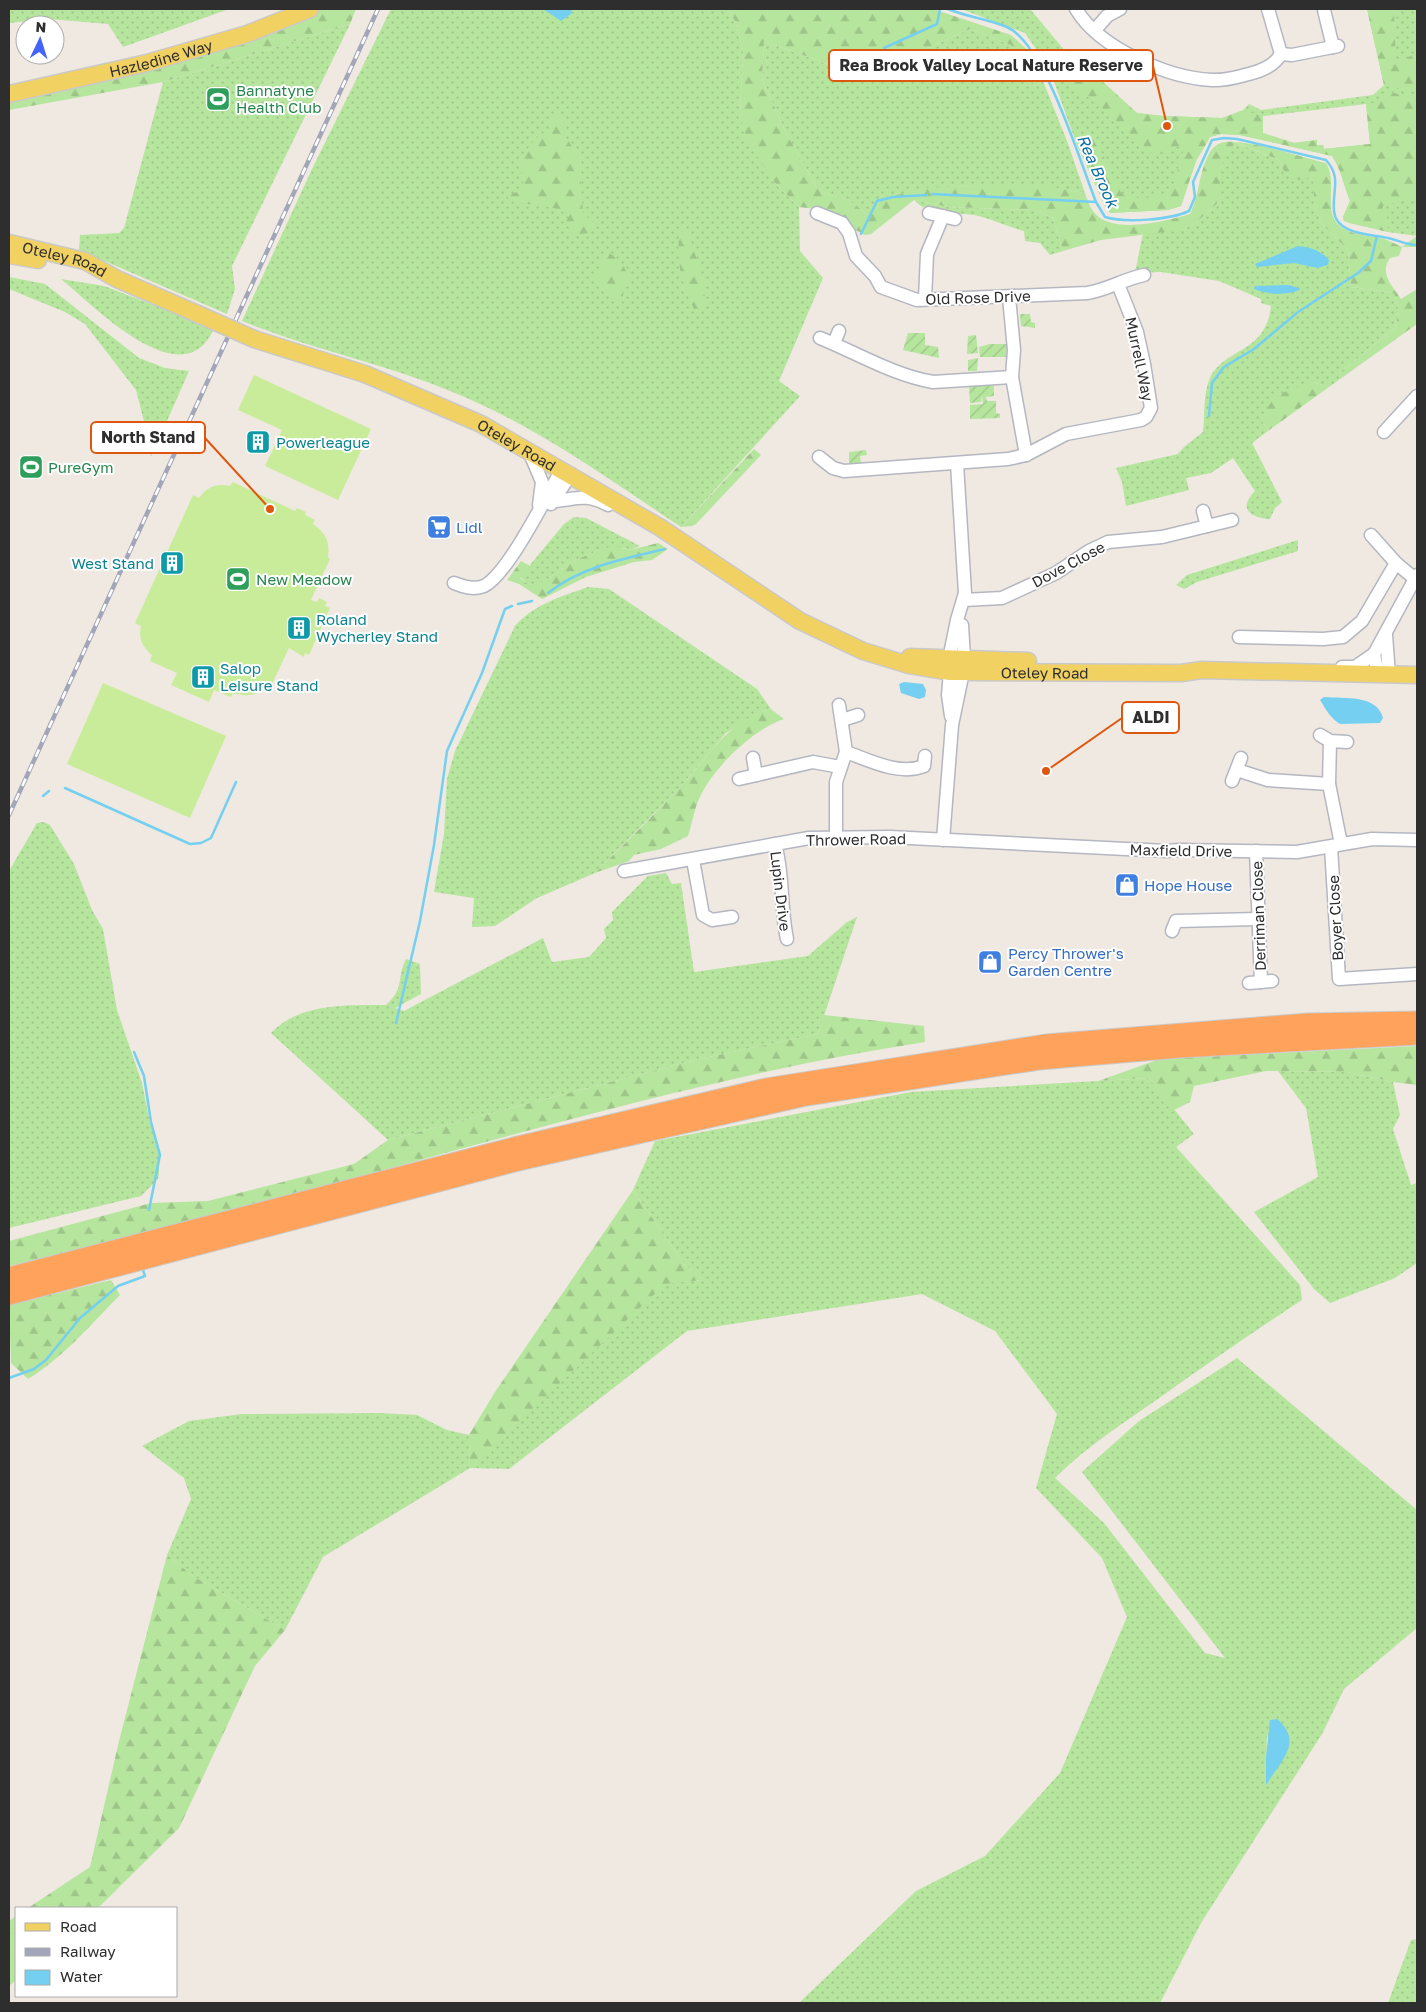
<svg xmlns="http://www.w3.org/2000/svg" width="1426" height="2012" font-family="'Golos Text',sans-serif">
<style>
.grass{fill:url(#grass-dots);fill-rule:evenodd}
.forest{fill:url(#forest-firs)}
.garden{fill:url(#garden-furrows)}
.pitch{fill:#c9ec9a}
.water{fill:#75cff0}
.lines{fill:none;stroke-linecap:round;stroke-linejoin:round}
.stream{stroke:#75cff0;stroke-width:2.5}
.minor-casing{stroke:#b4b7c1;stroke-width:15}
.major-casing{stroke:#c9c9c9;stroke-width:19}
.highway-casing{stroke:#c9c9c9;stroke-width:21}
.minor{stroke:#fff;stroke-width:12}
.major{stroke:#f2d163;stroke-width:16}
.highway{stroke:#ffa35c;stroke-width:19}
.rail-casing{stroke:#a3a6b8;stroke-width:4.5}
.rail{stroke:#fff;stroke-width:2.5;stroke-dasharray:8;stroke-linecap:butt}
.major-bridge-casing{stroke:#c9c9c9;stroke-width:19;stroke-linecap:butt}
.major-bridge{stroke:#f2d163;stroke-width:16}
.labels{text-anchor:middle;dominant-baseline:central;stroke-width:4;stroke-linejoin:round;paint-order:stroke}
.street-label{font-size:15px;fill:#2e2e2e;stroke:#fff}
.leisure-label{font-size:15px;fill:#27864d;stroke:#fff;text-anchor:start}
.culture-label{font-size:15px;fill:#0d838f;stroke:#fff;text-anchor:start}
.shop-label{font-size:15px;fill:#366cbe;stroke:#fff;text-anchor:start}
.water-label{font-size:16px;font-style:italic;fill:#0d6fa3;stroke:#fff}
.leader{fill:none;stroke:#df570e;stroke-width:2}
.callout-dot{fill:#df570e;stroke:#fff;stroke-width:2}
.callout{fill:#fff;stroke:#df570e;stroke-width:2}
.callout-label{font-size:16px;text-anchor:middle;font-weight:bold;fill:#2e2e2e}
</style>
<defs>
<pattern id="grass-dots" width="8" height="8" patternUnits="userSpaceOnUse" patternTransform="scale(1.25)"><rect width="8" height="8" fill="#b6e59e"/><path d="M2 2h.1M6 6h.1" fill="none" stroke="#9dc588" stroke-width="1.8" stroke-linecap="round"/></pattern>
<pattern id="forest-firs" width="22" height="20" patternUnits="userSpaceOnUse" patternTransform="scale(1.25)"><rect width="22" height="20" fill="#b6e59e"/><path d="M5 1l3.5 6h-7zM16 11l3.5 6h-7z" fill="#9dc588"/></pattern>
<pattern id="garden-furrows" width="10" height="10" patternUnits="userSpaceOnUse" patternTransform="scale(1.25)"><rect width="10" height="10" fill="#b6e59e"/><path d="M-1 1l2-2M0 10L10 0M9 11l2-2" fill="none" stroke="#9dc588"/></pattern>
</defs>
<rect width="100%" height="100%" fill="#efe9e1"/>
<g class="grass">
<polygon points="9,9 229,9 123,47 108,24 49,19 9,23"/>
<path d="M391,9H728L735,21L743,50L740,114L775,183L799,207L800,251L823,278L779,381L800,396L681,527C607,478 533,424 450,391C382,363 309,349 242,321L312,169Z"/>
<path d="M961,9H1030L1076,64L1104,83L1137,113L1163,116L1222,118L1240,113L1249,104L1261,110L1373,95L1384,85L1367,9H1417V236L1388,232L1344,221L1343,217L1350,201C1344,186 1341,169 1332,156L1240,135L1221,134L1210,137L1196,161L1181,206L1168,210L1110,213L1106,208L1077,145L1049,68L1025,33ZM1366,104L1370,144L1324,149L1323,145H1317V140L1294,143L1263,133V116Z"/>
<polygon points="350,24 232,266 235,289 227,314 79,250 80,235 119,233 124,228 163,82"/>
<polygon points="970,29 1011,45 1035,86 1043,81 1067,141 1085,193 1036,185 947,187 867,214 849,200 827,194 816,186 785,131 762,79 764,41 855,74 915,54"/>
<path d="M1234,142L1279,160L1285,173L1311,177L1314,184V204L1322,224L1348,250L1351,287L1394,293L1399,311L1395,328L1339,373L1343,377L1329,387L1312,382L1262,420L1268,431L1252,443L1282,502L1275,508L1270,519C1251,518 1237,509 1255,491L1233,458L1211,473L1186,478L1189,490L1126,506L1122,482L1116,468L1178,454L1184,447L1203,432C1205,416 1203,393 1210,378C1225,347 1266,354 1271,306L1261,303V299L1219,281L1161,272L1135,273L1143,233L1189,229L1220,201L1219,170Z"/>
<path d="M914,200L948,207L1034,210L1053,218L1063,251L1050,255L1040,243L1025,241L1024,231C1009,227 996,221 982,217C961,210 931,219 914,200Z"/>
<polygon points="9,277 45,284 139,358 165,368 189,371 151,457 148,437 136,390 85,324 65,312 9,289"/>
<path d="M61,279L104,286L214,328C184,400 93,305 61,279Z"/>
<polygon points="574,517 586,518 640,546 630,550 624,548 600,550 575,560 540,584 528,584 520,577 564,524"/>
<polygon points="1298,540 1298,551 1197,582 1184,589 1176,585 1187,575"/>
<path d="M588,587L609,589L757,689L771,709L763,711L726,733L682,785L595,873L537,898L495,926L472,927L474,898L434,892L444,834L447,779L455,751L515,626C533,605 562,596 588,587Z"/>
<polygon points="44,822 50,825 74,864 92,910 103,929 117,1010 142,1083 150,1123 159,1150 159,1173 158,1179 141,1196 9,1228 9,871 37,823"/>
<path d="M666,873L672,884L681,883L694,972L808,956L847,922L857,917L818,1034L699,1059L388,1140L271,1033C299,1003 347,1005 386,1005C405,988 396,980 406,959L420,964L421,994L395,1008L404,1011L543,938L552,962L589,957L606,938L604,929L613,920L612,912L648,876Z"/>
<polygon points="1278,1071 1347,1072 1393,1082 1400,1115 1393,1129 1411,1185 1417,1183 1417,1263 1395,1278 1330,1303 1314,1289 1254,1212 1318,1177 1306,1108"/>
<path d="M1149,1078L1194,1134L1176,1147L1300,1285L1302,1300C1253,1332 1205,1365 1158,1399C1122,1424 1086,1447 1055,1478L1104,1523L1205,1653L1225,1658L1082,1472L1139,1421L1237,1358L1417,1510V1628L1344,1689L1322,1734L1201,1923L1160,2003H799L916,1891L985,1856L1060,1773L1127,1617L1102,1558L1036,1488L1057,1414L995,1331L922,1294L687,1331L509,1469L470,1468L323,1557L285,1630L193,1576L167,1555L191,1499L184,1478L142,1446L189,1421L242,1414L380,1413L417,1415L447,1430L469,1435L470,1467L665,1283L702,1280L685,1265L633,1190L655,1141L911,1092ZM1267,1734L1275,1771L1266,1784Z"/>
<polygon points="1417,1939 1417,2003 1388,2003 1411,1940"/>
</g>
<g class="forest">
<polygon points="322,9 356,9 350,24 163,82 9,110 9,100 248,40"/>
<path d="M728,9H933L1011,35L1032,54L1043,81L1035,86L1011,45L970,29L915,54L855,74L764,41L762,79L785,131L816,186L827,194L849,200L867,214L875,202L920,188L1034,184L1085,193C1087,199 1089,206 1093,211C1110,236 1166,221 1190,214C1200,194 1198,173 1210,152C1213,147 1218,143 1225,142C1248,139 1301,157 1326,163C1334,177 1330,190 1331,205C1331,235 1362,234 1384,239C1390,241 1396,244 1402,247L1417,236V247H1402L1399,256L1390,258C1379,273 1392,286 1401,299L1417,289V324L1343,377L1339,373L1395,328L1399,311L1394,293L1351,287L1348,250L1322,224L1314,204V184L1311,177L1299,180L1285,173L1279,160L1235,142L1219,170L1221,200L1189,229L1101,240L1063,251L1053,218L1034,210L948,207L914,200L871,234L865,235L816,209L799,207L775,183L747,141L740,114L743,50L735,21Z"/>
<polygon points="1367,9 1392,9 1394,12 1396,65 1417,52 1417,84 1414,92 1384,85"/>
<path d="M1076,64L1104,83L1137,113L1163,116L1222,118L1243,110L1263,116V133L1294,143L1317,140V145H1323L1324,149L1370,144L1366,103H1373L1390,92L1417,99V196L1383,206L1382,211L1387,214L1388,232L1349,223L1344,221L1343,217L1350,201C1344,186 1341,169 1332,156L1240,135L1221,134L1210,137L1196,161L1181,206L1168,210L1110,213L1106,208L1074,137L1089,135L1098,145L1121,193L1143,199L1171,192L1183,152L1178,146L1168,153L1153,154L1092,99L1072,90L1067,78Z"/>
<path d="M557,115L563,117L564,134L579,158L583,214L598,226L590,233L573,235L566,222L570,214L554,208L509,201L507,194L519,192C526,181 523,173 518,162L535,139L550,128L549,116Z"/>
<path d="M688,231L704,283L705,310L694,309C682,285 675,259 680,232Z"/>
<polygon points="606,250 621,262 630,278 624,287 622,303 598,287 593,278 603,270 599,259"/>
<path d="M1312,382L1329,387L1268,431L1262,420C1269,394 1289,390 1312,382Z"/>
<polygon points="754,449 761,455 696,524 692,526 681,527"/>
<polygon points="658,543 668,549 652,560 634,562 586,577 542,599 519,584 507,580 521,561 530,566 520,578 528,584 540,584 575,560 600,550 613,546 630,550"/>
<path d="M771,709L784,719C753,729 712,769 699,799C694,810 692,824 688,836L661,849L634,855L629,861L595,873C624,844 654,815 682,785C708,757 730,718 771,709Z"/>
<path d="M824,1015L924,1026L925,1042C718,1074 519,1134 317,1188C215,1216 112,1241 9,1266V1241L151,1203L208,1201L354,1164L388,1140L699,1059L818,1034Z"/>
<polygon points="1417,1046 1417,1085 1393,1082 1347,1072 1266,1071 1194,1086 1190,1102 1174,1110 1149,1078 1098,1081 1160,1059"/>
<polygon points="633,1190 685,1265 702,1280 665,1284 470,1468 469,1435 495,1392"/>
<path d="M111,1280L120,1295C91,1324 64,1357 28,1379L11,1363L9,1305Z"/>
<polygon points="167,1555 193,1576 285,1630 255,1666 179,1828 98,1908 28,1908 90,1867 119,1741"/>
<polygon points="16,1916 16,1980 9,1986 9,1921"/>
</g>
<g class="garden">
<polygon points="1020,314 1030,314 1031,322 1035,323 1035,328 1021,326"/>
<polygon points="908,333 925,333 925,345 938,347 939,358 903,350"/>
<polygon points="976,335 978,353 967,354 968,336"/>
<polygon points="990,344 1006,344 1007,357 980,357 979,347"/>
<polygon points="978,358 977,371 968,371 968,360"/>
<polygon points="979,385 994,386 994,396 986,397 987,401 996,401 996,413 1000,414 1000,418 970,419 970,405 983,404 982,396 981,402 970,403 969,386"/>
<polygon points="866,450 867,455 860,456 861,464 851,464 849,462 849,452"/>
</g>
<g class="pitch">
<polygon points="254,375 371,429 338,500 265,466 282,430 238,410"/>
<path d="M233,482L295,511L297,508L306,512L305,515L315,520L313,524C326,533 330,542 328,557L330,559L311,600L317,602L319,598L327,602L325,606L330,608L309,655L305,653L304,657L289,648L271,686L268,685C257,696 248,697 233,693L231,697L214,690L209,702L171,685L177,673L150,661L152,655C143,647 138,639 141,626L135,623L193,495L199,498C207,487 216,483 230,486Z"/>
<polygon points="103,683 226,736 190,818 67,764"/>
</g>
<g class="water">
<polygon points="543,9 572,9 571,14 561,21"/>
<path d="M1298,246C1309,247 1321,250 1329,260L1328,265L1317,268L1294,263L1257,267L1255,264Z"/>
<path d="M1289,285L1301,289C1288,296 1268,295 1254,289L1255,286Z"/>
<polygon points="904,682 923,684 926,690 925,697 919,699 901,693 899,684"/>
<path d="M1324,697C1344,699 1377,694 1383,718L1380,723L1340,724C1331,719 1325,708 1320,700Z"/>
<path d="M1277,1719C1304,1742 1281,1761 1266,1785V1757L1270,1720Z"/>
</g>
<g class="lines">
<g class="stream">
<path d="M948,9C967,17 988,19 1007,27C1045,44 1080,162 1096,202L1105,217C1125,223 1170,220 1189,211L1195,197L1193,182L1212,140L1224,138L1237,139L1326,160C1342,178 1332,190 1334,211C1336,235 1371,234 1388,238C1398,240 1406,245 1417,245"/>
<polyline points="884,48 937,24 940,9"/>
<polyline points="932,194 1096,202"/>
<polyline points="861,234 877,201 893,197 927,195"/>
<polyline points="1209,416 1212,383 1224,367 1254,349 1298,312 1358,273 1371,261 1377,236"/>
<path d="M548,593C582,566 624,559 665,549"/>
<polyline points="518,604 532,601"/>
<polyline points="65,788 190,844 201,843 211,838 236,782"/>
<polyline points="43,796 49,791"/>
<polyline points="396,1023 420,921 434,845 447,751 482,673 505,609 512,606"/>
<polyline points="134,1052 144,1076 151,1122 160,1155 149,1210"/>
<polyline points="9,1378 34,1369 46,1360 80,1318 118,1286 145,1276 142,1267"/>
</g>
<defs>
<g id="minor">
<path d="M1076,9C1099,48 1168,78 1212,80C1225,81 1237,77 1249,74C1261,71 1275,65 1281,54"/>
<polyline points="1268,9 1281,54"/>
<polyline points="1324,10 1333,47"/>
<polyline points="1095,30 1107,16 1120,9"/>
<polyline points="1281,54 1292,55 1338,46"/>
<path d="M817,213L842,223L849,233L856,256L875,276L881,287L917,300L1087,293C1107,290 1124,279 1144,275"/>
<polyline points="929,213 955,219"/>
<polyline points="1009,297 1014,350 1012,377 1026,455"/>
<polyline points="925,299 927,254 943,216"/>
<path d="M820,338C857,353 893,375 933,382L1012,377"/>
<polyline points="834,343 839,331"/>
<polyline points="1384,432 1417,396"/>
<polyline points="529,451 542,482 539,505"/>
<polyline points="819,457 833,468 844,471 1008,459 1026,455 1066,434 1141,420 1146,417 1151,408 1144,364 1137,332 1118,284"/>
<path d="M555,501C577,499 586,493 608,505"/>
<polyline points="551,504 571,474"/>
<polyline points="1203,511 1207,526"/>
<polyline points="1371,535 1396,563 1415,579"/>
<path d="M454,583C464,587 474,590 484,586C508,574 547,495 562,469"/>
<polyline points="964,600 1002,598 1056,573 1089,551 1108,542 1162,537 1232,520"/>
<polyline points="962,625 964,658"/>
<polyline points="1386,635 1389,675"/>
<polyline points="1239,637 1323,639 1343,637 1362,621 1396,563"/>
<polyline points="949,659 957,620 965,593 957,464"/>
<polyline points="1342,667 1355,667 1374,654"/>
<polyline points="950,672 948,695 951,716"/>
<polyline points="1378,675 1374,654 1417,575"/>
<polyline points="842,720 858,715"/>
<polyline points="1320,735 1330,741 1347,742"/>
<polyline points="1330,741 1329,784 1341,844"/>
<path d="M846,752C869,760 899,776 924,766L925,756"/>
<polyline points="753,758 756,775"/>
<polyline points="1237,770 1268,780 1329,784"/>
<polyline points="739,779 813,762 840,767"/>
<polyline points="1232,781 1241,758"/>
<polyline points="836,837 836,782 846,752 839,705"/>
<polyline points="943,840 952,725 963,672"/>
<path d="M775,844C784,875 780,906 787,939"/>
<polyline points="1331,847 1339,979 1417,974"/>
<polyline points="1256,851 1261,982"/>
<polyline points="693,860 703,915 712,920 732,917"/>
<polyline points="624,871 809,838 890,837 1166,851 1180,850 1297,852 1372,839 1417,840"/>
<polyline points="1172,931 1176,921 1257,919"/>
<polyline points="1249,983 1272,981"/>
</g>
<g id="major">
<path id="s1" d="M9,94L147,63L247,34L310,9"/>
<path id="s2" d="M9,243L85,261L117,279L200,315"/>
<polyline points="9,255 38,260"/>
<path id="s3" d="M254,339L365,374L481,424L661,528L800,621L863,651L909,665L950,672L1181,673L1202,670L1417,675"/>
<polyline points="910,657 1028,661"/>
</g>
<g id="highway">
<polyline points="9,1277 514,1147 766,1088 1046,1044 1308,1023 1417,1021"/>
<polyline points="9,1295 514,1162 806,1096 1039,1060 1180,1048 1417,1035"/>
</g>
</defs>
<use href="#minor" class="minor-casing"/>
<use href="#major" class="major-casing"/>
<use href="#highway" class="highway-casing"/>
<use href="#minor" class="minor"/>
<use href="#major" class="major"/>
<use href="#highway" class="highway"/>
<defs>
<polyline id="rail" points="9,815 378,9"/>
</defs>
<use href="#rail" class="rail-casing"/>
<use href="#rail" class="rail"/>
<defs>
<polyline id="major-bridge" points="200,315 254,339"/>
</defs>
<use href="#major-bridge" class="major-bridge-casing"/>
<use href="#major-bridge" class="major-bridge"/>
</g>
<defs>
<symbol id="stadium-square" viewBox="-11 -11 22 22"><rect x="-9" y="-9" width="18" height="18" rx="4" fill="#2e9e5b" stroke="#fff"/><path d="M0-5a6.5 5 0 1 0 0 10a6.5 5 0 1 0 0-10ZM-3.5-1.8h7v3.6h-7Z" fill="#fff"/></symbol>
<symbol id="building-square" viewBox="-11 -11 22 22"><rect x="-9" y="-9" width="18" height="18" rx="4" fill="#0f9aa8" stroke="#fff"/><path d="M-4-6H4V6H1V3H-1V6H-4ZM-2.5-4.3h1.7v1.8h-1.7ZM.8-4.3h1.7v1.8H.8ZM-2.5-1h1.7V.8h-1.7ZM.8-1h1.7V.8H.8Z" fill="#fff"/></symbol>
<symbol id="supermarket-square" viewBox="-11 -11 22 22"><rect x="-9" y="-9" width="18" height="18" rx="4" fill="#3f7fe0" stroke="#fff"/><path d="M-6-5.5h2.5l.6 2H6L4.5 2H-2.5L-4.4-4H-6ZM-1.5 3.2a1.3 1.3 0 1 0 .1 0ZM3 3.2a1.3 1.3 0 1 0 .1 0Z" fill="#fff"/></symbol>
<symbol id="shop-square" viewBox="-11 -11 22 22"><rect x="-9" y="-9" width="18" height="18" rx="4" fill="#3f7fe0" stroke="#fff"/><path d="M-5-2.5h2.3a2.7 3.5 0 0 1 5.4 0H5L5.5 6h-11ZM-1.5-2.5h3a1.5 2.3 0 0 0-3 0Z" fill="#fff"/></symbol>
</defs>
<g fill-rule="evenodd">
<use href="#stadium-square" x="204" y="85" width="28" height="28"/>
<use href="#building-square" x="244" y="428" width="28" height="28"/>
<use href="#stadium-square" x="17" y="453" width="28" height="28"/>
<use href="#supermarket-square" x="425" y="513" width="28" height="28"/>
<use href="#building-square" x="158" y="549" width="28" height="28"/>
<use href="#stadium-square" x="224" y="565" width="28" height="28"/>
<use href="#building-square" x="285" y="614" width="28" height="28"/>
<use href="#building-square" x="189" y="663" width="28" height="28"/>
<use href="#shop-square" x="1113" y="871" width="28" height="28"/>
<use href="#shop-square" x="976" y="948" width="28" height="28"/>
</g>
<g class="labels">
<g class="street-label">
<text stroke="none"><textPath href="#s1" startOffset="156">Hazledine Way</textPath></text>
<text stroke="none"><textPath href="#s2" startOffset="58">Oteley Road</textPath></text>
<text transform="translate(978 297) rotate(-2)">Old Rose Drive</text>
<text transform="translate(1140 359) rotate(78)">Murrell Way</text>
<text stroke="none"><textPath href="#s3" startOffset="284">Oteley Road</textPath></text>
<text transform="translate(1068 564) rotate(-28)">Dove Close</text>
<text stroke="none"><textPath href="#s3" startOffset="872">Oteley Road</textPath></text>
<text transform="translate(856 839) rotate(-1)">Thrower Road</text>
<text transform="translate(1181 850) rotate(1)">Maxfield Drive</text>
<text transform="translate(781 891) rotate(83)">Lupin Drive</text>
<text transform="translate(1258 916) rotate(-92)">Derriman Close</text>
<text transform="translate(1335 918) rotate(-93)">Boyer Close</text>
</g>
<g class="leisure-label">
<text x="236" y="90">Bannatyne<tspan x="236" dy="17">Health Club</tspan></text>
<text x="48" y="467">PureGym</text>
<text x="256" y="579">New Meadow</text>
</g>
<g class="culture-label">
<text x="276" y="442">Powerleague</text>
<text x="154" y="563" text-anchor="end">West Stand</text>
<text x="316" y="619">Roland<tspan x="316" dy="17">Wycherley Stand</tspan></text>
<text x="220" y="668">Salop<tspan x="220" dy="17">Leisure Stand</tspan></text>
</g>
<g class="shop-label">
<text x="456" y="527">Lidl</text>
<text x="1144" y="885">Hope House</text>
<text x="1008" y="953">Percy Thrower's<tspan x="1008" dy="17">Garden Centre</tspan></text>
</g>
<g class="water-label">
<text transform="translate(1098 171) rotate(66)">Rea Brook</text>
</g>
</g>
<path class="leader" d="M1167 126L1153 66M270 509L205 438M1046 771L1122 718"/>
<g class="callout-dot">
<circle cx="1167" cy="126" r="5"/>
<circle cx="270" cy="509" r="5"/>
<circle cx="1046" cy="771" r="5"/>
</g>
<g class="callout">
<rect x="829" y="50" width="324" height="31" rx="5"/>
<rect x="91" y="422" width="114" height="31" rx="5"/>
<rect x="1122" y="702" width="57" height="31" rx="5"/>
</g>
<g class="callout-label">
<text x="991" y="71">Rea Brook Valley Local Nature Reserve</text>
<text x="148" y="443">North Stand</text>
<text x="1151" y="723">ALDI</text>
</g>
<rect width="1426" height="2012" fill="none" stroke="#2e2e2e" stroke-width="20"/>
<rect x="15" y="1907" width="162" height="90" fill="#ffffff" stroke="#ababab"/>
<rect x="25" y="1923" width="25" height="8" fill="#f2d163" stroke="#ababab"/>
<text x="60" y="1932" font-size="15" fill="#2e2e2e">Road</text>
<rect x="25" y="1948" width="25" height="8" fill="#a3a6b8" stroke="#ababab"/>
<text x="60" y="1957" font-size="15" fill="#2e2e2e">Railway</text>
<rect x="25" y="1970" width="25" height="15" fill="#75cff0" stroke="#ababab"/>
<text x="60" y="1982" font-size="15" fill="#2e2e2e">Water</text>
<g transform="translate(40 40) rotate(4)"><circle r="24" fill="#ffffff" stroke="#ababab"/>
<path d="M0-4L9 19L0 12L-9 19Z" fill="#4264fb"/>
<text y="-8" font-size="14" font-weight="bold" text-anchor="middle" fill="#2e2e2e">N</text>
</g>
</svg>
